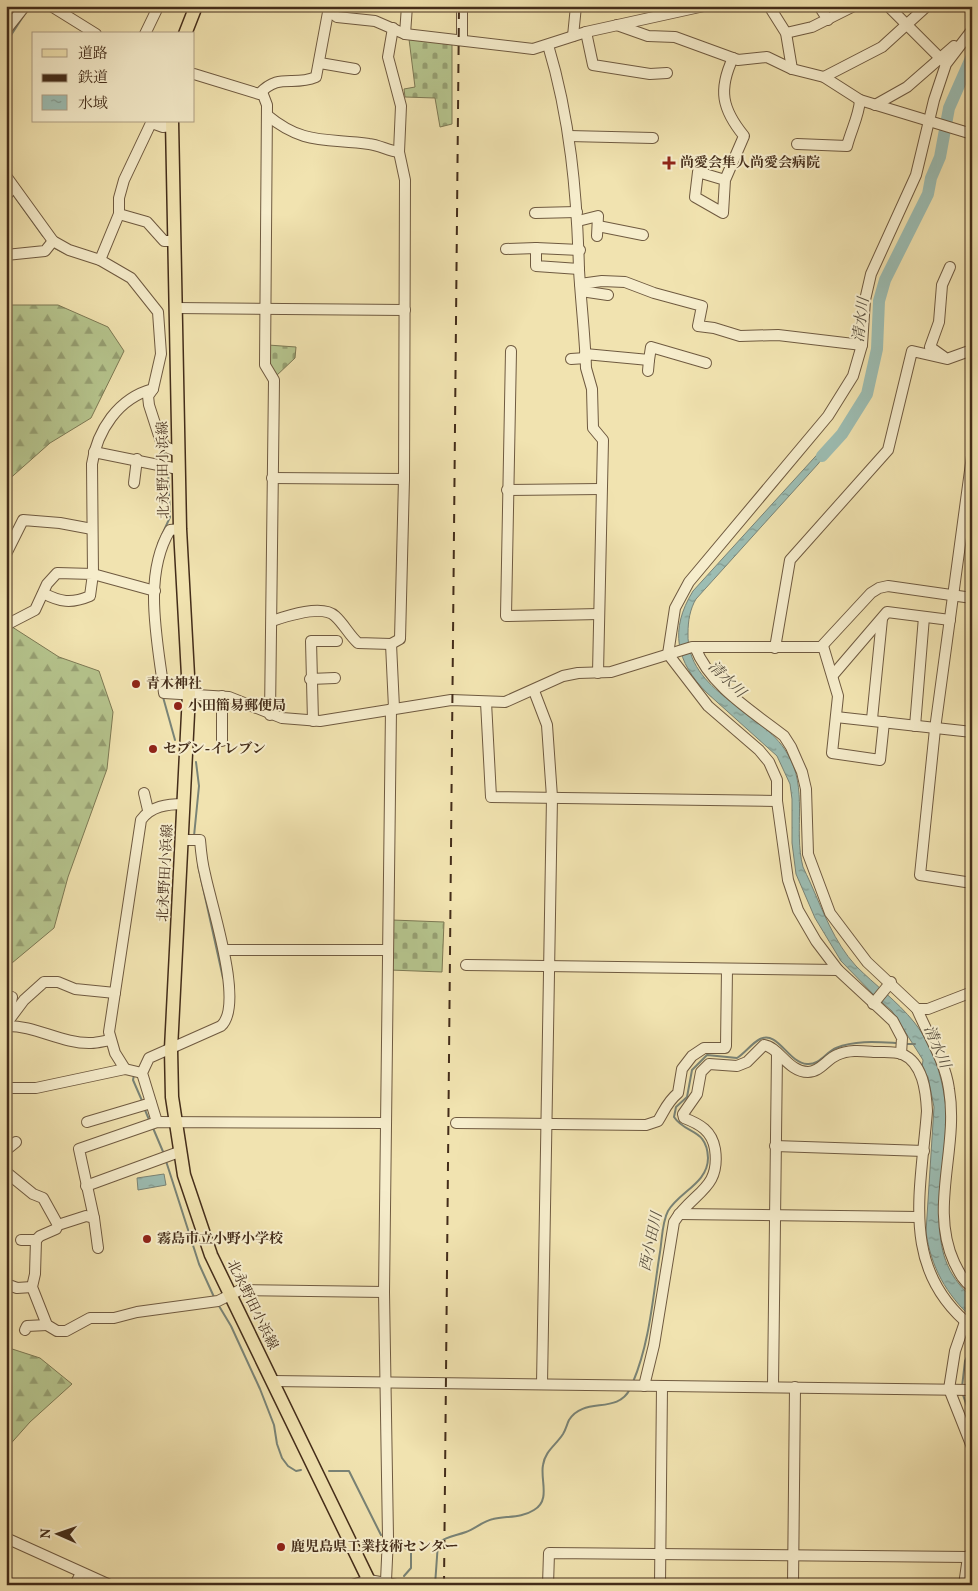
<svg xmlns="http://www.w3.org/2000/svg" width="978" height="1591" font-family="Vollkorn,'Noto Serif JP',serif">
<style>
.forest{fill:url(#forest-firs);stroke:#7d7954}
.cemetery{fill:url(#cemetery-stones);stroke:#7d7954}
.water{fill:url(#water-ripples);stroke:#798376}
.lines{fill:none;stroke-linecap:round;stroke-linejoin:round}
.stream{stroke:#798376;stroke-width:2}
.river{stroke:#9cbdb3;stroke-width:12}
.minor-casing{stroke:#6f5a40;stroke-width:12}
.major-casing{stroke:#442d1a;stroke-width:15}
.minor{stroke:#f6edcc;stroke-width:10}
.major{stroke:#f1e3b0;stroke-width:12}
.rail{stroke:#442d1a;stroke-width:2;stroke-dasharray:9 9;stroke-linecap:butt}
.poi-dot{fill:#8f2418;stroke:#f6edcc;stroke-width:2}
.labels{text-anchor:middle;dominant-baseline:central;stroke-width:4;stroke-linejoin:round;paint-order:stroke}
.poi-label{font-size:14px;font-weight:bold;fill:#442d1a;stroke:#f6edcc;text-anchor:start}
.street-label{font-size:14px;fill:#442d1a;stroke:#f6edcc}
.water-label{font-size:15px;font-style:italic;fill:#5a5140;stroke:#f6edcc}
</style>
<defs>
<pattern id="forest-firs" width="22" height="20" patternUnits="userSpaceOnUse" patternTransform="scale(1.25)"><rect width="22" height="20" fill="#b6c58e"/><path d="M5 1l3.5 6h-7zM16 11l3.5 6h-7z" fill="#96a073"/></pattern>
<pattern id="cemetery-stones" width="16" height="16" patternUnits="userSpaceOnUse" patternTransform="scale(1.25)"><rect width="16" height="16" fill="#b6c58e"/><path d="M2 7V4a2 2 0 0 1 4 0v3zM10 15v-3a2 2 0 0 1 4 0v3z" fill="#96a073"/></pattern>
<pattern id="water-ripples" width="26" height="14" patternUnits="userSpaceOnUse" patternTransform="scale(1.25)"><rect width="26" height="14" fill="#9cbdb3"/><path d="M2 4q2-2 4 0t4 0M15 11q2-2 4 0t4 0" fill="none" stroke="#819a91"/></pattern>
</defs>
<rect width="100%" height="100%" fill="#f1e3b0"/>
<filter id="stains"><feTurbulence type="fractalNoise" baseFrequency=".004" numOctaves="4"/><feColorMatrix values="0 0 0 0 .2 0 0 0 0 .09 0 0 0 0 .02 0 0 0 .5 -.17"/></filter>
<radialGradient id="worn" r=".72"><stop offset=".6" stop-color="#630" stop-opacity="0"/><stop offset="1" stop-color="#630" stop-opacity=".3"/></radialGradient>
<g class="forest">
<polygon points="6,305 58,305 108,327 124,351 91,418 50,443 6,482"/>
<polygon points="6,623 59,657 99,671 113,712 107,769 68,877 54,928 6,968"/>
<polygon points="6,1347 40,1358 72,1384 30,1422 6,1449"/>
</g>
<g class="cemetery">
<polygon points="409,39 452,44 452,124 440,127 435,98 405,97 404,89 415,87"/>
<polygon points="268,345 296,347 295,358 275,377 267,363"/>
<polygon points="392,920 444,922 442,972 390,970"/>
</g>
<g class="water">
<path d="M834,443L818,464L696,599C690,609 688,621 688,633C686,692 762,710 787,753C809,788 793,829 803,867C805,872 808,877 810,882C823,911 834,942 856,966C875,985 897,1001 914,1022C938,1052 947,1094 947,1131C947,1189 919,1253 972,1297V1318C946,1294 931,1267 926,1232L934,1107L928,1077L922,1068L923,1060L892,1011L874,995L841,961L815,918L796,874L792,843V799L790,784L777,756L707,693C676,662 669,630 693,591L824,447Z"/>
<polygon points="164,1174 166,1185 138,1190 137,1178"/>
</g>
<g class="lines">
<g class="stream">
<polyline points="6,43 24,15"/>
<polyline points="12,193 43,236"/>
<polyline points="55,248 65,253"/>
<polyline points="163,450 168,464"/>
<polyline points="158,544 170,517 168,471"/>
<polyline points="163,697 175,740"/>
<polyline points="194,836 199,786 196,762"/>
<polyline points="198,865 223,978"/>
<polyline points="904,1044 915,1044"/>
<polyline points="134,1075 133,1080 143,1103"/>
<polyline points="145,1110 150,1122"/>
<polyline points="153,1128 164,1154"/>
<polyline points="166,1161 199,1264 214,1297"/>
<polyline points="219,1306 231,1326 260,1389 274,1425 277,1444 282,1458 288,1466 296,1471 301,1470"/>
<path d="M633,1382C650,1342 653,1295 660,1252C662,1240 662,1222 668,1211C679,1192 708,1183 708,1158C707,1128 686,1135 674,1117L676,1107L687,1097L692,1070L707,1055L737,1058C745,1053 752,1043 760,1039C778,1030 788,1063 807,1064C820,1065 826,1052 836,1048C855,1040 878,1042 897,1043"/>
<polyline points="962,1387 965,1361 972,1347"/>
<polyline points="963,1395 972,1421"/>
<polyline points="329,1471 349,1471 381,1535"/>
<polyline points="391,1540 411,1551 411,1568 404,1576"/>
<path d="M435,1585L438,1543C447,1536 455,1536 466,1532C475,1529 483,1521 493,1519C506,1516 522,1518 534,1510C551,1500 540,1480 543,1465C545,1451 556,1445 563,1434C566,1429 567,1424 569,1420C584,1396 617,1415 630,1389"/>
</g>
<polyline class="river" points="822,456 842,434 867,394 877,349 879,301 885,280 928,194 931,178 940,157 949,108 972,56"/>
<defs>
<g id="minor">
<polyline points="51,6 96,34"/>
<polyline points="769,6 786,33 792,69"/>
<polyline points="819,6 828,20"/>
<polyline points="888,6 944,62"/>
<polyline points="329,11 337,17 375,21 405,34 533,49 586,32 704,6"/>
<polyline points="617,25 648,36 675,37 738,60 767,57 792,69 824,77 860,100 972,134"/>
<polyline points="6,30 25,6"/>
<polyline points="586,32 593,65 650,74 667,73"/>
<polyline points="786,33 812,27 854,6"/>
<polyline points="145,34 158,7"/>
<polyline points="405,34 407,6"/>
<polyline points="573,36 576,6"/>
<polyline points="462,40 462,6"/>
<path d="M548,45C570,118 577,193 579,270C581,303 585,336 586,368L592,389L593,428L603,440L598,673"/>
<polyline points="320,63 355,69"/>
<path d="M194,74L259,94C280,72 292,87 316,77L329,7"/>
<polyline points="824,77 882,47 927,6"/>
<polyline points="262,92 267,105 265,365 274,380 270,715"/>
<polyline points="875,105 907,87 954,46"/>
<path d="M267,115C303,145 325,138 369,144C379,145 389,151 399,152"/>
<polyline points="152,123 163,127 172,126"/>
<polyline points="569,136 653,138"/>
<path d="M797,144L847,146C851,130 859,116 860,100"/>
<polyline points="6,176 53,241 69,250 100,260 131,278 158,312 161,354 153,389 148,396 149,405 160,439 166,447 178,452"/>
<path d="M725,180L698,172L695,197L723,213L725,180L744,136C722,109 718,90 733,58"/>
<polyline points="6,196 13,187"/>
<polyline points="535,213 577,212"/>
<polyline points="119,214 147,222 164,241 175,241"/>
<polyline points="578,221 598,216 597,236"/>
<polyline points="598,226 643,235"/>
<polyline points="536,248 536,266 579,269"/>
<polyline points="506,249 536,248 580,250"/>
<polyline points="6,255 45,251 53,241"/>
<polyline points="100,260 119,214 119,198 124,180 152,121"/>
<polyline points="580,284 602,281 625,282 654,293 702,306 698,326 714,328 740,336 778,335 862,345"/>
<polyline points="581,291 608,295"/>
<polyline points="176,308 405,310"/>
<polyline points="511,351 506,616 599,614"/>
<polyline points="585,354 649,360 651,347 706,363"/>
<polyline points="944,357 930,347 939,322 942,285 950,267"/>
<polyline points="571,359 586,358"/>
<polyline points="648,371 649,360"/>
<path d="M153,389C118,398 97,431 92,464L93,574L155,591"/>
<polyline points="94,452 178,469"/>
<polyline points="972,456 935,729 920,875 972,883"/>
<polyline points="272,478 404,479"/>
<polyline points="134,483 137,459"/>
<polyline points="507,490 601,489"/>
<path d="M180,529L170,530C142,577 158,642 164,693L229,697L282,718L320,721L451,700L505,702L563,676L578,673L611,672L692,647H821L871,593L879,588L888,586L972,598"/>
<polyline points="6,554 23,520 60,523 92,529"/>
<path d="M272,621C287,616 322,604 335,616C344,624 349,635 358,643L391,644L400,639L404,479L405,180L399,152L401,106L388,57L393,28"/>
<path d="M6,625L35,610L47,584L57,573L93,574L90,596C71,604 60,602 43,593"/>
<polyline points="391,644 394,708"/>
<polyline points="823,646 838,696 832,753 880,760 884,722"/>
<path d="M695,647C710,686 752,711 784,736L791,747L802,772L806,789L808,854L830,913L867,962L917,1009H928L972,992"/>
<polyline points="775,648 790,560 888,450 912,351 947,359 972,350"/>
<polyline points="833,675 887,612 950,620"/>
<polyline points="310,679 335,678"/>
<polyline points="534,691 547,725 552,797 542,1384"/>
<polyline points="486,702 491,797 777,801"/>
<polyline points="836,717 972,732"/>
<polyline points="872,719 882,619"/>
<polyline points="313,721 311,641 337,641"/>
<polyline points="915,726 924,617"/>
<polyline points="222,741 222,696"/>
<polyline points="144,793 148,810"/>
<polyline points="224,950 388,950"/>
<polyline points="466,965 838,970"/>
<polyline points="873,1004 891,982"/>
<path d="M917,1009C928,1036 945,1060 949,1089C959,1148 929,1207 954,1262C959,1272 963,1281 972,1287"/>
<polyline points="7,1021 12,997"/>
<polyline points="6,1024 24,1000 44,982 58,982 75,989 115,993"/>
<path d="M6,1026C35,1025 62,1044 91,1043C97,1043 104,1041 110,1040"/>
<polyline points="901,1054 902,1038 893,1021 838,970 816,941 798,910 788,880 777,801 777,780 769,762 759,750 708,706 668,654 675,608 689,582 828,416 853,376 862,345 865,300 871,274 916,175 934,100 946,64 972,30"/>
<path d="M125,1069L115,1053L109,1032L141,820C151,806 167,804 184,804"/>
<polyline points="6,1088 36,1088 125,1069 142,1073"/>
<polyline points="87,1122 151,1103"/>
<path d="M157,1122L142,1073L149,1058L221,1026C245,1005 211,905 205,874C202,863 201,852 200,840H182"/>
<path d="M456,1123L646,1125L658,1121C665,1110 667,1102 678,1093L682,1069L692,1056L704,1048H725L726,1046L727,969"/>
<polyline points="775,1146 924,1151"/>
<polyline points="6,1150 16,1142"/>
<polyline points="6,1172 33,1194 43,1198 58,1225"/>
<polyline points="86,1186 179,1152"/>
<polyline points="679,1214 918,1217"/>
<polyline points="94,1218 86,1216 58,1225 56,1229 40,1236 36,1240 35,1274 32,1287 47,1325 57,1331 66,1331 90,1318 114,1318 137,1312 218,1301 240,1290 384,1292"/>
<polyline points="21,1240 36,1240"/>
<polyline points="98,1248 94,1218 79,1149 157,1122 385,1123"/>
<polyline points="6,1284 17,1288 32,1287"/>
<polyline points="965,1322 955,1351 949,1389 972,1447"/>
<polyline points="25,1330 27,1326 47,1325"/>
<polyline points="272,1381 972,1390"/>
<path d="M644,1386L654,1345L674,1222C692,1192 721,1190 715,1149C712,1131 700,1124 684,1118L683,1114L697,1094L701,1072L709,1064L737,1066L747,1062L764,1045C779,1047 788,1072 808,1072C820,1072 827,1059 837,1055C849,1049 863,1051 875,1052C883,1052 895,1051 902,1054C923,1063 926,1091 927,1111C921,1191 899,1269 972,1327"/>
<polyline points="773,1386 777,1054"/>
<polyline points="6,1538 110,1585"/>
<polyline points="386,1581 388,1537 384,1292 391,709"/>
<polyline points="75,1585 81,1573"/>
<polyline points="352,1585 369,1580 396,1585"/>
<polyline points="548,1585 549,1553 968,1557"/>
<polyline points="660,1585 662,1386"/>
<polyline points="793,1585 795,1387"/>
<polyline points="964,1585 968,1557 971,1553"/>
</g>
<g id="major">
<polyline points="185,34 196,6"/>
<polyline points="172,121 180,529 189,694 171,1049 172,1097 184,1175 211,1255 371,1585"/>
</g>
</defs>
<use href="#minor" class="minor-casing"/>
<use href="#major" class="major-casing"/>
<use href="#minor" class="minor"/>
<use href="#major" class="major"/>
<polyline class="rail" points="444,1585 459,6"/>
</g>
<g class="poi-dot">
<path d="M666.5 155.5h5v5h5v5h-5v5h-5v-5h-5v-5h5z"/>
<circle cx="136" cy="684" r="5"/>
<circle cx="178" cy="706" r="5"/>
<circle cx="153" cy="749" r="5"/>
<circle cx="147" cy="1239" r="5"/>
<circle cx="281" cy="1547" r="5"/>
</g>
<g class="labels">
<g class="poi-label">
<text x="680" y="163">尚愛会隼人尚愛会病院</text>
<text x="146" y="684">青木神社</text>
<text x="188" y="706">小田簡易郵便局</text>
<text x="163" y="749">セブン-イレブン</text>
<text x="157" y="1239">霧島市立小野小学校</text>
<text x="291" y="1547">鹿児島県工業技術センター</text>
</g>
<g class="street-label">
<text transform="translate(164 470) rotate(-91)">北永野田小浜線</text>
<text transform="translate(166 873) rotate(-87)">北永野田小浜線</text>
<text transform="translate(252 1305) rotate(64)">北永野田小浜線</text>
</g>
<g class="water-label">
<text transform="translate(862 320) rotate(-83)">清水川</text>
<text transform="translate(726 680) rotate(44)">清水川</text>
<text transform="translate(936 1047) rotate(67)">清水川</text>
<text transform="translate(652 1242) rotate(-78)">西小田川</text>
</g>
</g>
<rect width="978" height="1591" fill="none" stroke="#f1e3b0" stroke-width="25"/>
<rect x="8" y="8" width="963" height="1576" fill="none" stroke="#442d1a" stroke-width="2.5"/>
<rect x="12" y="12" width="953" height="1566" fill="none" stroke="#442d1a"/>
<rect x="32" y="32" width="162" height="90" fill="#f6edcc" stroke="#afa085"/>
<rect x="42" y="49" width="25" height="8" fill="#f1e3b0" stroke="#afa085"/>
<text x="78" y="58" font-size="15" fill="#442d1a">道路</text>
<rect x="42" y="74" width="25" height="8" fill="#442d1a" stroke="#afa085"/>
<text x="78" y="82" font-size="15" fill="#442d1a">鉄道</text>
<rect x="42" y="95" width="25" height="15" fill="url(#water-ripples)" stroke="#afa085"/>
<text x="78" y="108" font-size="15" fill="#442d1a">水域</text>
<g transform="translate(58 1534) rotate(272)" stroke="#f6edcc" stroke-width="4" paint-order="stroke">
<path d="M0-4L9 19L0 12L-9 19Z" fill="#442d1a"/>
<text y="-8" font-size="14" font-weight="bold" text-anchor="middle" fill="#442d1a">N</text>
</g>
<rect width="100%" height="100%" filter="url(#stains)"/>
<rect width="100%" height="100%" fill="url(#worn)"/>
</svg>
